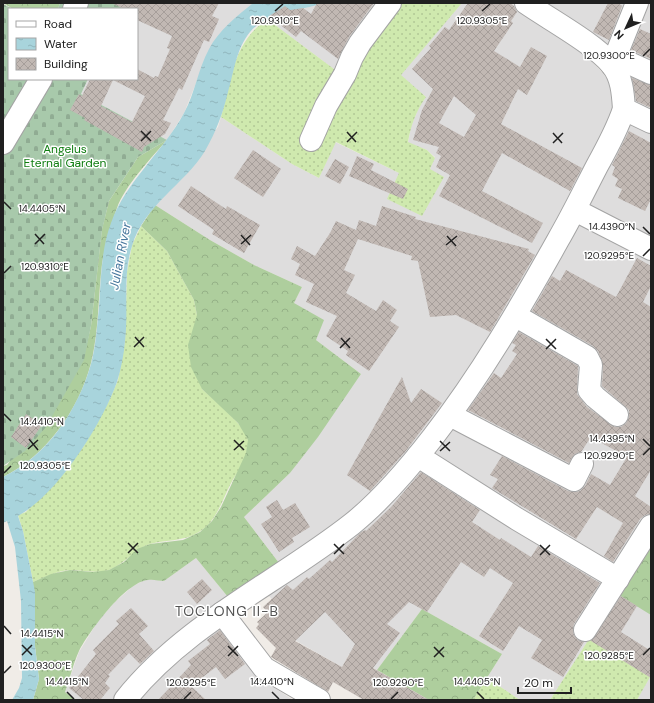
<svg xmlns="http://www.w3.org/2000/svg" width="654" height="703" font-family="'DM Sans',sans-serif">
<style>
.residential{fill:#dedddd}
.grass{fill:url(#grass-dots)}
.forest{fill:url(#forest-crowns)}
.cemetery{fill:url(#cemetery-stones)}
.water{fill:url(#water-ripples)}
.building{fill:url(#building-cross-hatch);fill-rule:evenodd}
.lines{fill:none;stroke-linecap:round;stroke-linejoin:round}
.minor-casing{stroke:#a4a4a4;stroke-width:24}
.minor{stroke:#fff;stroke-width:22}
.ticks{fill:none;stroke:#202020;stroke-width:1.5}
.labels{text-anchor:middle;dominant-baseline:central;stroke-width:3;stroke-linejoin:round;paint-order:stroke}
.park-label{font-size:12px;fill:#0f7d11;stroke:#fff}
.water-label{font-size:13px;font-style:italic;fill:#48789e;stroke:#fff}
.quarter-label{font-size:14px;letter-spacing:1px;fill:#535353;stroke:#fff}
.ticks-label{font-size:10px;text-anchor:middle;fill:#202020;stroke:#fff;stroke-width:3;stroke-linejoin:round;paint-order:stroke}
</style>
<defs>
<pattern id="grass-dots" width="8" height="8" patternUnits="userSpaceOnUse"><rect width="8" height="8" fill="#cfe9ae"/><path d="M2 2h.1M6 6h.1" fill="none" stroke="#b1c895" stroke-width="1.8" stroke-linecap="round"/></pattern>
<pattern id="forest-crowns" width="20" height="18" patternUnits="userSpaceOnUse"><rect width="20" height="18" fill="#aece9d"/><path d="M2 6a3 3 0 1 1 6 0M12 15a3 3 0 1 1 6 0" fill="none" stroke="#95b187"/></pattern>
<pattern id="cemetery-stones" width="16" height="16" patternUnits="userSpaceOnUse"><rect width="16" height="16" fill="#a8c9ab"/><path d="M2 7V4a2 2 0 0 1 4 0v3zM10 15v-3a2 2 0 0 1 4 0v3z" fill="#90ac93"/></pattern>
<pattern id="water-ripples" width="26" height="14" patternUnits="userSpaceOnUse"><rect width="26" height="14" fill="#a8d4dc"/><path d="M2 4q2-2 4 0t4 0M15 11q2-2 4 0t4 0" fill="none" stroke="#90b6bc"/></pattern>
<pattern id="building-cross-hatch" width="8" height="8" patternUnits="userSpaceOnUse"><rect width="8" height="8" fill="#c1b8b3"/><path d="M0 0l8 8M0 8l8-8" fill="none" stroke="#a69e9a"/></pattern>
</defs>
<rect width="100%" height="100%" fill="#f0ece7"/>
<g class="residential">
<polygon points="123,3 253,3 231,22 210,48 184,113 167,140 81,94 88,79 137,79 137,9 120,9"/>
<polygon points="323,3 395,3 346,78 267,19"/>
<polygon points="462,3 511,3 569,41 590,59 608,79 616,106 522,290 410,455 348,514 279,563 244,517 290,473 361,374 316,340 294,303 302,287 254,265 210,240 155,205 218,127 221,117 292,164 319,178 335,142 399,173 430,169 435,157 427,150 408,143 411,127 419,107 426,97 400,75"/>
<polygon points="538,3 651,3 651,112 635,104"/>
<polygon points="630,124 651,130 651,700 637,700 649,677 589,639 550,700 520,700 487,678 502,654 422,609 377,670 349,654 342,667 284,634 295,623 268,595 317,563 373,520 398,497 420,469"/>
<polygon points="196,558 228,597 117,695 113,700 76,700 65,692 79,652 98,621 115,602 133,586 147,579 164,581"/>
<polygon points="220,627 261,679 293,700 138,700 160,677"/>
</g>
<g class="grass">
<path d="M395,3H462L401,75L426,97C416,111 411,125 408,142L427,150L435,158L430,169L444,177L422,216L387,199L399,173L336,142L319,178L292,164L221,117C232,79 232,44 267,19L346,78Z"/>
<path d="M141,226L167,251L194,300L197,315L202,389C213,399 246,426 248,440C250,457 237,472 230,485C222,501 216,522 199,532C183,542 167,539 150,544C134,549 125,564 109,570C96,574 84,570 70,570C57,571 45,577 33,582L23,531L18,515L26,512L83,447L109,401L118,380L125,341L127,272L132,245Z"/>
<polygon points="589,639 650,677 637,700 550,700"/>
<polygon points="487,678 520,700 473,700"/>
</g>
<g class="forest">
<polygon points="3,3 60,3 58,9 13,9"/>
<path d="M167,140C152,157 124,187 117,208C111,225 105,246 102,264C98,297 99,331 91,363C79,410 46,456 3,477V466L7,465L83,360L91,326L102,229L109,201L138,157Z"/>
<path d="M155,205L210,240L254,265L302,287L294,303L324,320L316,340L361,374L318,437L290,473L244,517L279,563L228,597L196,558L164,581C159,581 153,579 148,580C125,582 89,632 79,651C73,664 70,679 65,692L76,700H33L39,679L35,646L33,582L51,574L70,570L93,572L109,570L124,562L137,549L150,544L183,540L200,532L212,521L221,507L246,453L248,440L238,423L202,389L191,367L188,345L197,315L194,300L167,251L141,226Z"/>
<polygon points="651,541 651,615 617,594"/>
<polygon points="422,609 502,654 473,700 429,700 377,670"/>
</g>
<g class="cemetery">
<polygon points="60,3 123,3 120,9 58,9"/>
<polygon points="3,4 13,9 9,9 9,79 88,79 81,94 167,140 138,157 109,201 102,230 91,326 84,360 46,427 25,451 3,466"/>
</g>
<path class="water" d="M253,3H323C298,12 268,11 250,32C236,49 234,72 228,92C223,113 216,132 205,151C184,185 144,205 132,246C122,277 129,309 125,341C124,354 121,369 117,382C102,424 58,494 18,516L23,531L35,592V646L39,679L33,700H12L19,688L22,678L21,601L15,547L7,521L3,523V477C47,456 78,410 91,364C96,346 97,325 99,307C101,280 101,249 111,223C126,181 163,152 184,113C195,93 198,69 209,49C219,30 237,16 253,3Z"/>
<g class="building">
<path d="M111,3H219L212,16L219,19L209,42L204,40L182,90L179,88L163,120L171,123L165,134L144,147L142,152L84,120L85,118L70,110L79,94L82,96L90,79H137V69L154,78L155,76L158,77L170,49L167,48L172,36L137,20V9H124ZM113,80L145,96L132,122L101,106Z"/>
<polygon points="317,3 374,3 349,37 338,59 301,31 296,37 269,16 285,6 290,10 303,8 311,14"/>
<path d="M468,3H510L514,6L517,12L511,21L513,23L494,51L520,67L531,47L547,56L527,95L518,89L501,124L582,168L570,191L502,153L482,191L543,223L532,243L439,196L450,175L436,167L441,156L436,153L439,147L413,140L422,110L433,89L412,69L431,48L429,46L445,27L449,30ZM454,96L476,115L464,137L439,123Z"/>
<polygon points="608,3 618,3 622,6 609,40 593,32"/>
<polygon points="640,29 651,34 651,59 631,50"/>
<polygon points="632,78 651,85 651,108 636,101"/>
<polygon points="629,131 651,143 651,199 645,211 618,198 622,189 615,186 618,179 612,175 615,167 612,165"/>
<polygon points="253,150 281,169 263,197 234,178"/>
<polygon points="357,156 374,164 371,170 408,189 403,199 349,176"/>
<polygon points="335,159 349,167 340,184 325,176"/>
<polygon points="191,186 226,209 227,206 260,225 244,253 212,234 214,230 178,206"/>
<polygon points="382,206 416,217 415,219 529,249 528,251 535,255 490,332 456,315 430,317 418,261 411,260 412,256 358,239 344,270 355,275 346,293 376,311 383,300 397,310 390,321 399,327 369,371 346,355 348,351 326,336 337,316 306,302 314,284 295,275 300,264 291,259 297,246 315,256 330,233 336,221 356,230 359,220 376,226"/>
<polygon points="637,258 651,266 651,286 643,302 651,307 651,470 635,496 651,507 651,514 645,515 640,519 613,562 604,556 623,523 597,507 576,539 492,488 498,479 490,475 502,456 568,491 575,492 580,491 585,486 591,474 610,485 627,457 591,437 581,452 575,454 569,463 468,410 494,373 501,378 517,354 512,351 516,345 512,343 519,332 578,366 577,394 587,407 615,427 621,427 626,423 629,417 629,410 602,386 603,366 598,351 593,346 532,311 552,276 560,281 566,270 616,297"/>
<polygon points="402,377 411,403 421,389 442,403 405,452 370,491 347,475"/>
<polygon points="26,414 42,425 26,448 11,437"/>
<path d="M421,472L480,510L472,522L500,540L501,538L531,557L538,546L600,583L574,624L573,629L574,635L578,640L584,642L563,677L531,658L542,640L519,626L503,651L479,636L513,583L490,568L484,577L461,562L427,612L409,602L387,624L400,633L373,668L429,700H364L333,682L328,692L271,657L276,648L256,628L259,624L257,622L268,612L263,607L287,585L293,590L307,577L309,579L330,560L332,562L360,533L365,530L366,531L391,507ZM325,612L355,644L342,667L295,641Z"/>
<polygon points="277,500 283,510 295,503 310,527 292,538 294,542 279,552 261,524 272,517 266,507"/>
<polygon points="202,579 212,590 197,604 187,592"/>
<polygon points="621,596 637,606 621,632 651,651 651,678 591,641"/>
<polygon points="131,608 148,626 139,634 154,651 140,664 129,653 108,675 110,676 105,683 110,688 100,700 84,700 69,688 96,654 93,650 119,624 116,621"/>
<polygon points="220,630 245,664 225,679 216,667 191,686 206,700 158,700 191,665 188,661 210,644 207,640"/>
</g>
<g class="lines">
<defs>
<g id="minor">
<path d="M526,3C549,19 595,44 612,65C622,77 623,94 624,109L651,122"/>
<polyline points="74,9 77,3"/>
<polyline points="616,57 651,73"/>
<polyline points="612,65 637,3"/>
<polyline points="311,140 326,106 345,74 352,57 360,43 390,3"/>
<polyline points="3,143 41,79"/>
<polyline points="575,210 651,249"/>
<polyline points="516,316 587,357 591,365 589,390 595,397 617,415"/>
<polyline points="450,415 574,480 582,464"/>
<polyline points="418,456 517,519 618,579"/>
<polyline points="222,613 264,668 319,700"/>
<polyline points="585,630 651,526"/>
<path d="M125,700C185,624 277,583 352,524C383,499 409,468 433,437C481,375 520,308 558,240C572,216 584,191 597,166C607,148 617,130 624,109"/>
</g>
</defs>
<use href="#minor" class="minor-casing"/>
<use href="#minor" class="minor"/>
</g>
<path class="ticks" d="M275,11L283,4M482,11L490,4M643,56L650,49M141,131L151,141M347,132L356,142M553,133L562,143M141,141L151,131M347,142L357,132M553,143L563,133M4,202L11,209M643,227L650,234M35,234L44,244M241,235L250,245M447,236L456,246M35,244L45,234M241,244L251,235M446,245L457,236M643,256L650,249M4,273L11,266M135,337L144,347M341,338L350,348M546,339L556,349M134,347L144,337M340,348L350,338M546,349L556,339M4,414L11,421M29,439L38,450M643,439L650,446M234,440L244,450M440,441L450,451M28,449L38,440M234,450L244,441M440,451L450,442M643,455L650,448M4,473L11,466M128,543L138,553M334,544L344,554M540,545L550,555M128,553L138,543M334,554L344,544M540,555L550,545M4,626L11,634M22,645L32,655M228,646L238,656M434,647L444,657M22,655L32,645M643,655L650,648M228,656L238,646M434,657L444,647M4,673L11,666M67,692L74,699M272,692L279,699M477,692L484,699M184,699L191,692M391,699L398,692"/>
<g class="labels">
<g class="park-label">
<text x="65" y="149">Angelus<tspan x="65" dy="14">Eternal Garden</tspan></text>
</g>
<g class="water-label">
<text transform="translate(120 256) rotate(-79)">Julian River</text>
</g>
<g class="quarter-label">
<text x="227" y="611">TOCLONG II-B</text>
</g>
</g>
<g class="ticks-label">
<text x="275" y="24">120.9310°E</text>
<text x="482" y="24">120.9305°E</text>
<text x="609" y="59">120.9300°E</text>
<text x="42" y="212">14.4405°N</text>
<text x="612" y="230">14.4390°N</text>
<text x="609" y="259">120.9295°E</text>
<text x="45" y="270">120.9310°E</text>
<text x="42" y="425">14.4410°N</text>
<text x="612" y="442">14.4395°N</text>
<text x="609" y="459">120.9290°E</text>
<text x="45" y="469">120.9305°E</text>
<text x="42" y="637">14.4415°N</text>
<text x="609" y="659">120.9285°E</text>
<text x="45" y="669">120.9300°E</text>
<text x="67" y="685">14.4415°N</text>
<text x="272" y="685">14.4410°N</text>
<text x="477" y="685">14.4405°N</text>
<text x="191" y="686">120.9295°E</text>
<text x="398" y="686">120.9290°E</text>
</g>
<rect width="654" height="703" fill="none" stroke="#202020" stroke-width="8"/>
<rect x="8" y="8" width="130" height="72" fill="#ffffff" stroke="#a6a6a6"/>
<rect x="16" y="21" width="20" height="6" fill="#ffffff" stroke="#a6a6a6"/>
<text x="44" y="28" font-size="12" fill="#202020">Road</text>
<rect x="16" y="38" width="20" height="12" fill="url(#water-ripples)" stroke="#a6a6a6"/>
<text x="44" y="48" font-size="12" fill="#202020">Water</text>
<rect x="16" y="58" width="20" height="12" fill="url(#building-cross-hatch)" stroke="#a6a6a6"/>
<text x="44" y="68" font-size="12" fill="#202020">Building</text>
<g transform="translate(626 28) rotate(226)" stroke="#ffffff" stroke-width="3" paint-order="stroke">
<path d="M0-3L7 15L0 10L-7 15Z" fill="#202020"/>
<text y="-6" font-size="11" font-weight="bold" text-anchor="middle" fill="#202020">N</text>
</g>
<path d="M518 687v6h53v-6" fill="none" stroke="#202020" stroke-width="2"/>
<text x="524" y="687" font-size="12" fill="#202020" stroke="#ffffff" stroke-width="3" paint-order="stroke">20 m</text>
</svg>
